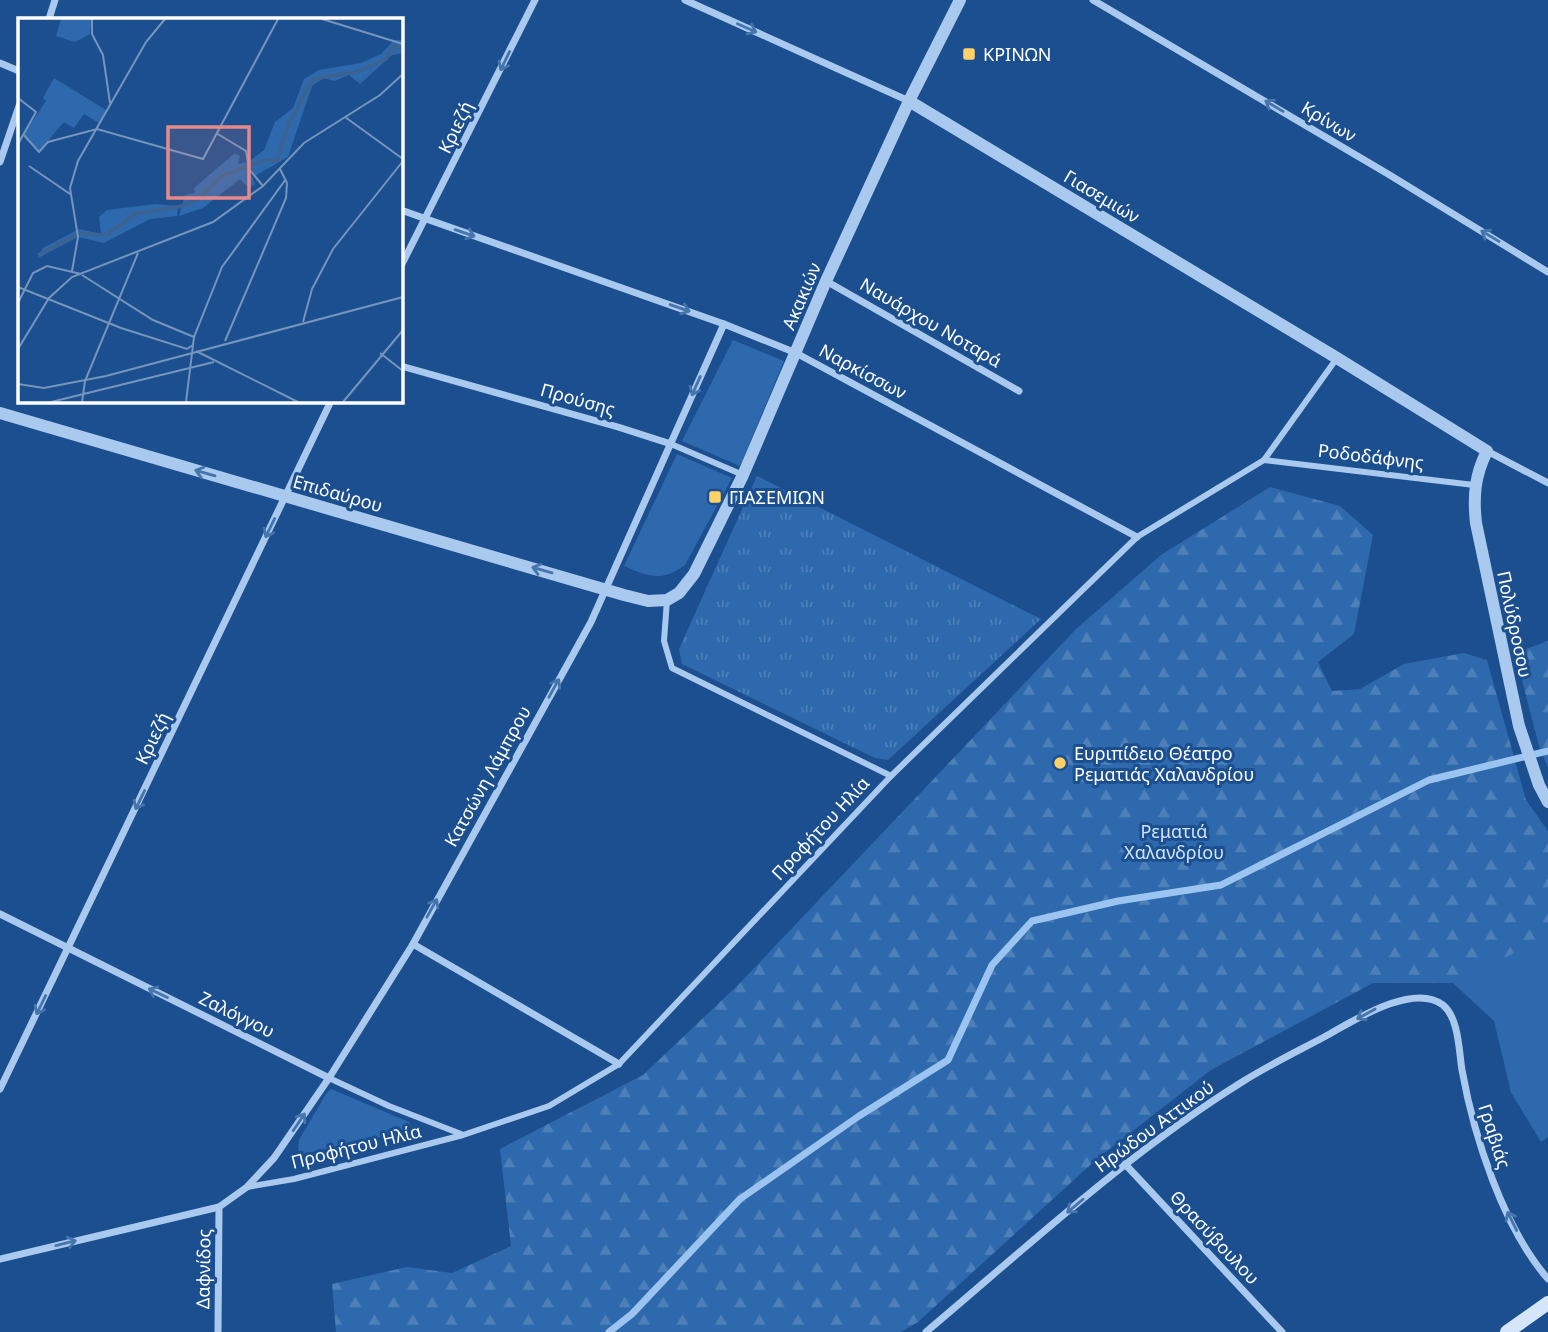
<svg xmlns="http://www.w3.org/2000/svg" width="1548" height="1332" font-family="'Noto Sans',sans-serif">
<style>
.grass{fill:url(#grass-tufts)}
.forest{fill:url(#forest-firs)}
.park{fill:#2e69ad}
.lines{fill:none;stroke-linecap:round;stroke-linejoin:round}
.stream{stroke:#9cc4f0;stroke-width:7}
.pedestrian{stroke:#a9c9ee;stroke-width:6}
.minor{stroke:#a9c9ee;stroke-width:7}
.tertiary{stroke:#a9c9ee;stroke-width:12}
.secondary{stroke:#d6e6fa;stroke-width:14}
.oneway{stroke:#4674ac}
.poi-dot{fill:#ffd166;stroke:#1b4f8f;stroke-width:2.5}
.labels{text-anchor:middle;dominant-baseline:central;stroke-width:6;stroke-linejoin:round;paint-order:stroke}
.poi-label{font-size:18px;fill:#fff;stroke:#1b4f8f;text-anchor:start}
.street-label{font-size:18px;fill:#fff;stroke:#1b4f8f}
.park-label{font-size:18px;fill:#cfe3fa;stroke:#1b4f8f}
.inset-river{fill:none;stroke:#3c6290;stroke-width:3.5}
.inset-road{fill:none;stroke:#7695bc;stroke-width:2}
.view{fill:#e88989;fill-opacity:0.15;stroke:#e88989;stroke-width:3.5}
.inset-edge{fill:none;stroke:#fff;stroke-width:3.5}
</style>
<defs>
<pattern id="grass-tufts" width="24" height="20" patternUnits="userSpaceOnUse" patternTransform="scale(1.75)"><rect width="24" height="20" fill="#2e69ad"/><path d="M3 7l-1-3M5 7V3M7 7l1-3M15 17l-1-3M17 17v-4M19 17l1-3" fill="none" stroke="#4d80b9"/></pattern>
<pattern id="forest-firs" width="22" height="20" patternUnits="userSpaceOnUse" patternTransform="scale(1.75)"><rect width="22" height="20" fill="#2e69ad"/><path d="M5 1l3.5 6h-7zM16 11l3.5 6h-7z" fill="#4d80b9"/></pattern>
</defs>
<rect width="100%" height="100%" fill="#1b4f8f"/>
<polygon class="grass" points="757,476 1041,619 888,760 875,758 682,664 679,649"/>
<g class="forest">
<polygon points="1270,487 1340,506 1373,535 1354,634 1318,662 1332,691 1360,689 1404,664 1464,653 1487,660 1526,800 1548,831 1548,1137 1541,1142 1511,1092 1494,1021 1453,983 1373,983 1211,1070 1098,1158 918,1322 901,1332 336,1332 332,1284 407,1267 452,1273 511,1246 500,1149 643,1075 740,983 1076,629 1161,555"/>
<polygon points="1548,641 1548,768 1539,746 1515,653"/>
</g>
<g class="park">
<polygon points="733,340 784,361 740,466 682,441"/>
<path d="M677,454L732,478L685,565C662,582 649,577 624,566Z"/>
<polygon points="1548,937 1548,1137 1541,1141 1511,1092 1495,1021 1454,982"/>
<polygon points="331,1089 409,1122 411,1127 405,1131 304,1154 298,1150 299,1140 326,1094"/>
</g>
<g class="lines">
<polyline class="stream" points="609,1332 632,1314 740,1199 859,1116 948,1060 992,965 1032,921 1118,901 1221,885 1429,780 1548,751"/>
<g class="pedestrian">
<polyline points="671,444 743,475"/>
<polyline points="1264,460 1474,485"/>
<polyline points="667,600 664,641 672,668 891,776"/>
<polyline points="329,1078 389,1106 461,1134"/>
<polyline points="247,1187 294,1179 463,1135 549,1106 619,1064 891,776 1137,537 1264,460 1337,358"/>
</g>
<g class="minor">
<polyline points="685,0 909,101"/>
<polyline points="1093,0 1388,174 1548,272"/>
<polyline points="49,19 55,0"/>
<polyline points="0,63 19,71"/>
<polyline points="0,162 19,106"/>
<polyline points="401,210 724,324 796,353 1137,537"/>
<polyline points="401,266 535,0"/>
<polyline points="826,281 1019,391"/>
<polyline points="401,366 618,427 671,444"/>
<polyline points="1487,451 1548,483"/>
<polyline points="0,914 329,1078"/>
<polyline points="413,944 619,1064"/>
<polyline points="0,1089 331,401"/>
<polyline points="1125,1164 1282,1332"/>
<polyline points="0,1259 219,1207 247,1187 274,1158 329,1078 413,944 591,622 724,324"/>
<polyline points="218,1332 219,1207"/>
<path d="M926,1332C1028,1246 1128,1153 1242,1082C1269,1065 1298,1051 1326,1036C1353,1021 1413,982 1443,1005C1459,1018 1459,1052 1462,1070C1474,1137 1503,1227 1548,1279"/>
</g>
<g class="tertiary">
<path d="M909,101L1337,358L1487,451C1475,475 1473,496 1476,523L1519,726L1539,785L1548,802"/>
<polyline points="0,413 624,595 648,601 667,600 679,593 694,574 743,475 826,281 909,101 960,0"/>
</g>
<polyline class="secondary" points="1507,1332 1548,1303"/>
</g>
<defs><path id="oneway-shaft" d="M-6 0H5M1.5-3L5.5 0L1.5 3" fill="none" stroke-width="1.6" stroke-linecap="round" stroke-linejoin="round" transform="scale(1.75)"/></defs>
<g class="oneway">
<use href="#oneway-shaft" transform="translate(747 28) rotate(24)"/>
<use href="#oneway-shaft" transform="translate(505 61) rotate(116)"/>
<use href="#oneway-shaft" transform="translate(1274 106) rotate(-149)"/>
<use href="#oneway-shaft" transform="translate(465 233) rotate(19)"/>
<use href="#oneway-shaft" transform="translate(1490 236) rotate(-149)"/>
<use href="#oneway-shaft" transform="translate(680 308) rotate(19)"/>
<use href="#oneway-shaft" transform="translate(696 386) rotate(114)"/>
<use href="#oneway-shaft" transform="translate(205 473) rotate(-164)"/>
<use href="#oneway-shaft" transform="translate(270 528) rotate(116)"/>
<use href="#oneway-shaft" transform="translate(542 570) rotate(-164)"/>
<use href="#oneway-shaft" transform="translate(554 688) rotate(-61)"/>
<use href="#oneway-shaft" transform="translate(140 800) rotate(116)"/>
<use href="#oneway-shaft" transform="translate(432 908) rotate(-61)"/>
<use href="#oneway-shaft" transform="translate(158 993) rotate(-154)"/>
<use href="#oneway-shaft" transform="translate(41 1005) rotate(116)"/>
<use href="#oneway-shaft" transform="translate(1366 1014) rotate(151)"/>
<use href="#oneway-shaft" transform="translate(299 1122) rotate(-56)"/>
<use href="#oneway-shaft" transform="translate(1075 1206) rotate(140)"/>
<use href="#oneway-shaft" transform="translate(1512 1221) rotate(-116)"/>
<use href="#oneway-shaft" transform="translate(66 1243) rotate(-14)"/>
</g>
<g class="poi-dot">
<rect x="962" y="47" width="14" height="14" rx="3.5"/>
<rect x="708" y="490" width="14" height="14" rx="3.5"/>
<circle cx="1060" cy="763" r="7"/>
</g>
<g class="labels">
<g class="poi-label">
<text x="983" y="54">ΚΡΙΝΩΝ</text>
<text x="729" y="497">ΓΙΑΣΕΜΙΩΝ</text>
<text x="1074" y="753">Ευριπίδειο Θέατρο<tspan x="1074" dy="21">Ρεματιάς Χαλανδρίου</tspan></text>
</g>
<g class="street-label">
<text transform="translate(1329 121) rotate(31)">Κρίνων</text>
<text transform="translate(455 127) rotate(-64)">Κριεζή</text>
<text transform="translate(1102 196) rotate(31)">Γιασεμιών</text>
<text transform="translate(801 296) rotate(-67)">Ακακιών</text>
<text transform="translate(931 322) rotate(30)">Ναυάρχου Νοταρά</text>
<text transform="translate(863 371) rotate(28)">Ναρκίσσων</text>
<text transform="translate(578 399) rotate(16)">Προύσης</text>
<text transform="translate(1371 456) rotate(7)">Ροδοδάφνης</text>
<text transform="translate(338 493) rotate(16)">Επιδαύρου</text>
<text transform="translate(1515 624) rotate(78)">Πολύδροσου</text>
<text transform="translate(152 738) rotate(-64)">Κριεζή</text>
<text transform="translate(487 776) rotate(-61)">Κατσώνη Λάμπρου</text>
<text transform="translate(820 828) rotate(-47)">Προφήτου Ηλία</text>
<text transform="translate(237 1014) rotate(26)">Ζαλόγγου</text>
<text transform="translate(1154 1126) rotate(-36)">Ηρώδου Αττικού</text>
<text transform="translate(1495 1136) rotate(72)">Γραβιάς</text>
<text transform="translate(356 1146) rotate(-14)">Προφήτου Ηλία</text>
<text transform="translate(1215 1237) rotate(47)">Θρασύβουλου</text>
<text transform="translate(203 1269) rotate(-89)">Δαφνίδος</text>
</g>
<g class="park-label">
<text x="1174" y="831">Ρεματιά<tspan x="1174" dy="21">Χαλανδρίου</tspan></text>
</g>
</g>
<g transform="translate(18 18)">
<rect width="385" height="385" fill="#1b4f8f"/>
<path d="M376,22H385V35L374,37L342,66L331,57L317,63L305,60L294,68L270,139L237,158L230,144L246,132L257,104L275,90L286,61L301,52L343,45L363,36ZM36,60L88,92L81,105L66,96L56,110L46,104L21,133L6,116L28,83L25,80ZM217,135L222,138L220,146L228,144L237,166L231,170L222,161L185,190L161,198L167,177L177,175L176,170ZM137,186L160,188L159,198L132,201L86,225L60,219L20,240L25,230L61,211L83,216L81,199L89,192Z" fill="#2e69ad"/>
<path d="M43,1H73L72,16L57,24L38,18Z" fill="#2e69ad"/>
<path class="inset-river" d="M20,237L61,215L89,217L117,196L163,188L179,182L204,158L246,142L259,143L271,105L295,61L338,54L368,41L376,28L385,30"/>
<path class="inset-road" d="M74,1V16L85,37L92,85M304,1L385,26M0,80L18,94L0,126M327,99L385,141M198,115L228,133L231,151L245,168M5,116L21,134L30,124L79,111L185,141L260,1M11,148L52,176M54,253L60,219L52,170L60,143L128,24L147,1M64,257L135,302L176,319M0,269L103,310L169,331L175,327M0,285L15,255L29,248L63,256M285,304L294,271L315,231L385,143M207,323L268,180L269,165L262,151M0,331L31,280L54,259L195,204L245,168L286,125L362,77L385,56M178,333L280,384M362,335L385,353M0,366L26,370L88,358L385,279M33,384L196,344M64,384L67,363L120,235M168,384L176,319L204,249L268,161M325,384L385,312"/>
<path class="view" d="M150,109H231V180H150Z"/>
<rect width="385" height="385" class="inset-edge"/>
</g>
</svg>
